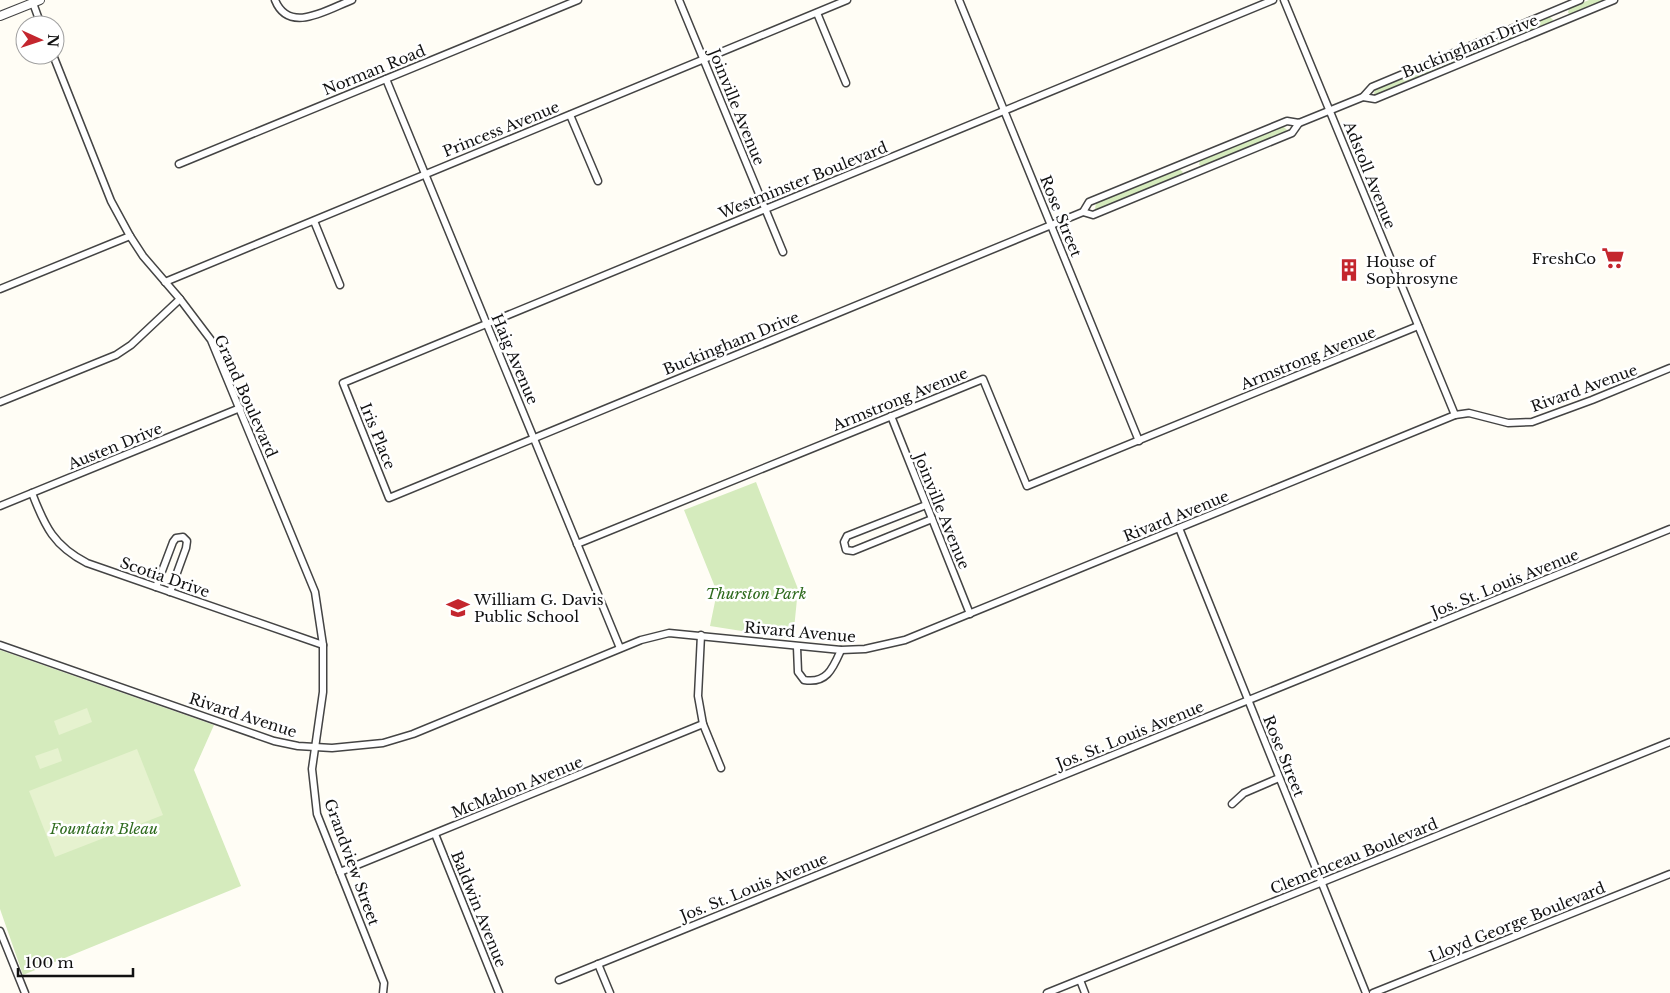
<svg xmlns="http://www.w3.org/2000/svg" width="1670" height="993" font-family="'Libre Baskerville',serif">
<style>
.green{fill:#d5ebbd}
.pitch{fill:#e6f2cf}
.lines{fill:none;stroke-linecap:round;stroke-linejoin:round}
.minor-casing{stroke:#444;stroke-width:9}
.tertiary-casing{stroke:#444;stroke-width:10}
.minor{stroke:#fff;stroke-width:6}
.tertiary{stroke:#fff;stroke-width:8}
.labels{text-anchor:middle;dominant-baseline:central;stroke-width:5;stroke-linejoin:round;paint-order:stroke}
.street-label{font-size:15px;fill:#111;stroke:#fff}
.poi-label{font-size:15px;fill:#111;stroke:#fff;text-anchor:start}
.park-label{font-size:15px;font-style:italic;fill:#2f6b1f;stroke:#fff}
</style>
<rect width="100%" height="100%" fill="#fffdf5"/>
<g class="green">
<polygon points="1589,0 1606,0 1571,15 1568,13 1569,8"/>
<polygon points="1549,16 1553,20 1551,23 1473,55 1470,54 1472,48"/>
<polygon points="1453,56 1456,60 1454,63 1376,95 1374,94 1375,88"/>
<polygon points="1283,126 1287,130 1284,133 1202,166 1199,165 1200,160"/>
<polygon points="1179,169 1183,172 1181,175 1097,210 1095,209 1096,203"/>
<polygon points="756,482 798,589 793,639 710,626 717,592 684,510"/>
<polygon points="0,650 214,725 194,770 241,886 23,975 0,909"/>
</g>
<g class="pitch">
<polygon points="87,708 92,722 59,735 54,721"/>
<polygon points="58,748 62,761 40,769 35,756"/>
<polygon points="137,749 163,815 55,857 29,791"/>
</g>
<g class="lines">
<defs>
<g id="minor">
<path d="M275,0C289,35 328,9 352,0"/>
<polyline points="679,0 783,252"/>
<polyline points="959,0 1139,441"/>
<polyline points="1273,0 343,383 389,498 1083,212 1089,202 1287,121 1299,123 1363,97 1372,87 1580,0"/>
<polyline points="1284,0 1455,415"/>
<polyline points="33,3 41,25"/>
<polyline points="817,13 846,83"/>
<polyline points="53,55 111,201 130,236 143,256 180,299 211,340 315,592 323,645 323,692 312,769 317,814 384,983 383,993"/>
<polyline points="386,79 620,648"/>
<polyline points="1363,97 1375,99 1614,0"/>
<polyline points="570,115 598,181"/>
<polyline points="179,164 578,0"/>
<polyline points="1083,212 1093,215 1292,133 1299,123"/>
<polyline points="314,221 340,285"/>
<polyline points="165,282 847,0"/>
<polyline points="0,289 130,236"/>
<polyline points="0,402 116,355 131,345 180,299"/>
<polyline points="891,416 970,614"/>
<path d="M32,493C45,527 54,546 87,563L323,645"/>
<polyline points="926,505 847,536 844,542 846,550 853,551 932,519"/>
<polyline points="0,506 240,408"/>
<polyline points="1179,528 1366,993"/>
<polyline points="577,544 983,379 1027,486 1418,326"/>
<polyline points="156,587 173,542 176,538 183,537 187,541 186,548 170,592"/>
<polyline points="701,635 698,696 703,724 721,768"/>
<polyline points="0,645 274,741 298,746 332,748 383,743 413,734 641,640 669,633 841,650 865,649 905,640 1455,415 1469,413 1508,423 1532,422 1592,400 1670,368"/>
<path d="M797,647L798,672L804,680C827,684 833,668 841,650"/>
<polyline points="1232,804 1244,793 1279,778"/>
<polyline points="435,834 499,993"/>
<polyline points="340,872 703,724"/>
<polyline points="0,931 25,993"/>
<polyline points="598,964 610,993"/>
<polyline points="559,980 1670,529"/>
<polyline points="1080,980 1085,993"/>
<polyline points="1047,993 1670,742"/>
<polyline points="1373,993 1670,874"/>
</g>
<polyline id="tertiary" points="0,16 40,0"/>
</defs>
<use href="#minor" class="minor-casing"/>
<use href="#tertiary" class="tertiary-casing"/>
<use href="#minor" class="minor"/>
<use href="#tertiary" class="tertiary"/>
</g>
<defs>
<symbol id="supermarket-bare" viewBox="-9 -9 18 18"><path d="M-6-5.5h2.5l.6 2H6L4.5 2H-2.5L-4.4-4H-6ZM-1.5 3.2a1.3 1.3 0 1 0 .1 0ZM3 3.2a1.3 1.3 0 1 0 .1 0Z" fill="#c4262e" stroke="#fff" stroke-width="2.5" paint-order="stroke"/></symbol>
<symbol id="building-bare" viewBox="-9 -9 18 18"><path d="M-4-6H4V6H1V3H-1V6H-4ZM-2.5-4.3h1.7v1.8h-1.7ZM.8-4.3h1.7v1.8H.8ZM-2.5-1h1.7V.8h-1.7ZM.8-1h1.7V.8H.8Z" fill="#c4262e" stroke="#fff" stroke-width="2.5" paint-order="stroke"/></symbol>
<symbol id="school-bare" viewBox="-9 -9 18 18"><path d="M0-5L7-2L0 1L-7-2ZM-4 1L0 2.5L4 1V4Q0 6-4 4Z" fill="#c4262e" stroke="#fff" stroke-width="2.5" paint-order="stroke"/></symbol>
</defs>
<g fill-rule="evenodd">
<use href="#supermarket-bare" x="1597" y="242" width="32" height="32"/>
<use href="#building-bare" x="1333" y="254" width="32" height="32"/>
<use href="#school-bare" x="442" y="592" width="32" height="32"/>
</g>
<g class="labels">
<g class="street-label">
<text transform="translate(1470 46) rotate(-22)">Buckingham Drive</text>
<text transform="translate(374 70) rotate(-22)">Norman Road</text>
<text transform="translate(737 107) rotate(68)">Joinville Avenue</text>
<text transform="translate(501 129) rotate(-22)">Princess Avenue</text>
<text transform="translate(1370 175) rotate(68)">Adstoll Avenue</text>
<text transform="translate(803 180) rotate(-22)">Westminster Boulevard</text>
<text transform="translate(1061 216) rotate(68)">Rose Street</text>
<text transform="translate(731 343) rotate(-22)">Buckingham Drive</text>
<text transform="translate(1308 358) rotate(-22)">Armstrong Avenue</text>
<text transform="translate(515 359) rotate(67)">Haig Avenue</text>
<text transform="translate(1584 388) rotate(-20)">Rivard Avenue</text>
<text transform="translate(246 396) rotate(66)">Grand Boulevard</text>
<text transform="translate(900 399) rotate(-22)">Armstrong Avenue</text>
<text transform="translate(378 436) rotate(68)">Iris Place</text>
<text transform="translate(115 446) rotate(-22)">Austen Drive</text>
<text transform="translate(942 511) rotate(68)">Joinville Avenue</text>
<text transform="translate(1176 516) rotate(-22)">Rivard Avenue</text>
<text transform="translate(165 577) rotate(19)">Scotia Drive</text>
<text transform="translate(1505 583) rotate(-22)">Jos. St. Louis Avenue</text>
<text transform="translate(800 632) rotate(5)">Rivard Avenue</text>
<text transform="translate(243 715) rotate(18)">Rivard Avenue</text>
<text transform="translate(1130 735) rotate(-22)">Jos. St. Louis Avenue</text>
<text transform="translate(1284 756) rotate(68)">Rose Street</text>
<text transform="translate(517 787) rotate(-22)">McMahon Avenue</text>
<text transform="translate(1354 856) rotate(-22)">Clemenceau Boulevard</text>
<text transform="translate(352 862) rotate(70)">Grandview Street</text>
<text transform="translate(754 887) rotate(-22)">Jos. St. Louis Avenue</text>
<text transform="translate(479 909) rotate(68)">Baldwin Avenue</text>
<text transform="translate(1517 922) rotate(-22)">Lloyd George Boulevard</text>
</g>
<g class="poi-label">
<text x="1596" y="258" text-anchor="end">FreshCo</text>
<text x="1366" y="261">House of<tspan x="1366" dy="17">Sophrosyne</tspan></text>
<text x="474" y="599">William G. Davis<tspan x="474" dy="17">Public School</tspan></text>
</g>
<g class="park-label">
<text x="756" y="593">Thurston Park</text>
<text x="104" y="828">Fountain Bleau</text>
</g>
</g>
<g transform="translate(40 40) rotate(93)"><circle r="24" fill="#ffffff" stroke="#a0a0a0"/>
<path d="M0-4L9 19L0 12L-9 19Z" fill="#c4262e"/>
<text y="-8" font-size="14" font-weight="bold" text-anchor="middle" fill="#111111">N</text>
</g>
<path d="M18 968v8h115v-8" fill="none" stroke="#111111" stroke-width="2.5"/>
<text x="25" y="968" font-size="15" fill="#111111" stroke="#ffffff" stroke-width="4" paint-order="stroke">100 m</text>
</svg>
